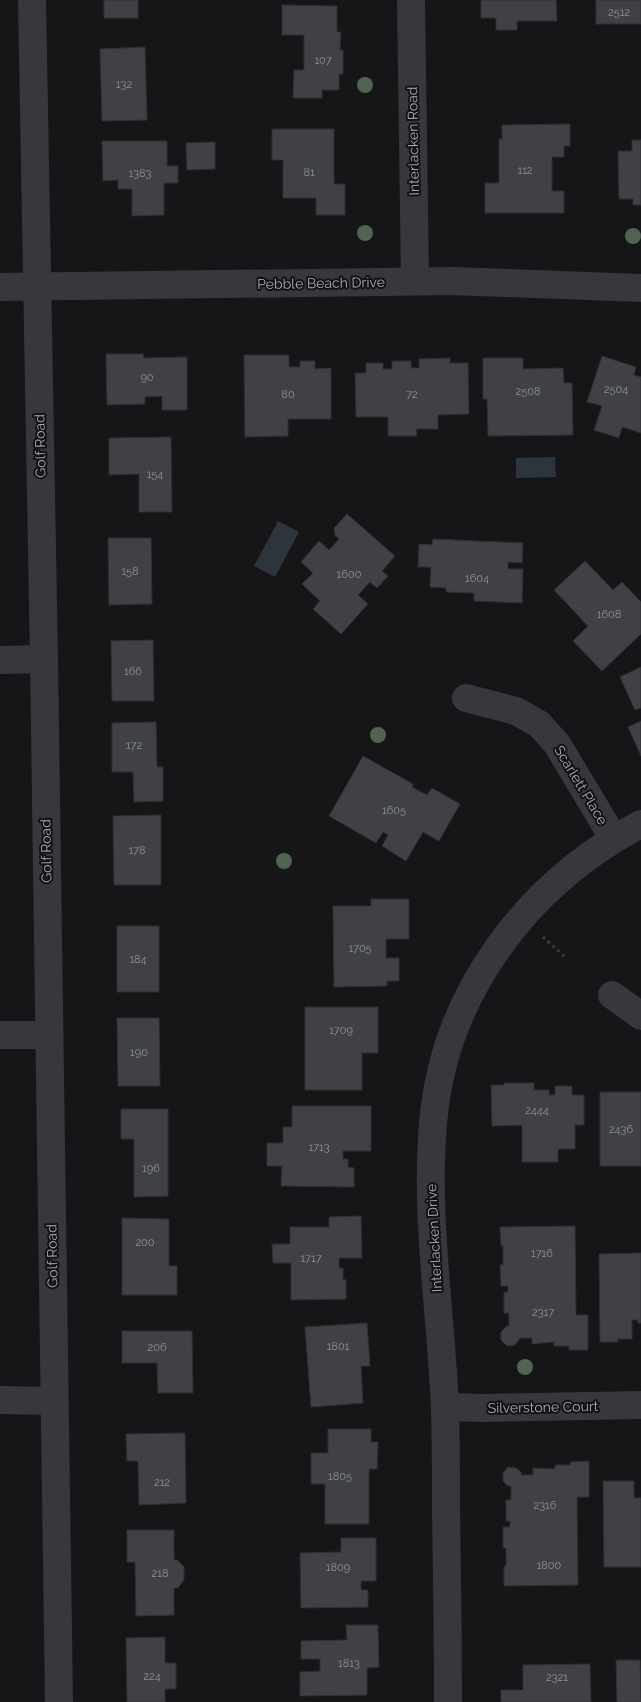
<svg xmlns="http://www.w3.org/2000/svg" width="641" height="1702" font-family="Raleway,sans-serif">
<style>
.water{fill:#2c353c}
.building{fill:#404145;stroke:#303034}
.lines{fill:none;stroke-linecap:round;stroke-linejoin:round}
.path{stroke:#3d3f44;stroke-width:3;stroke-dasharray:2.5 4;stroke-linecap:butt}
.minor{stroke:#37383d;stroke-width:28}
.tertiary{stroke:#37383d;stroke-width:28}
.tree{fill:#506452}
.labels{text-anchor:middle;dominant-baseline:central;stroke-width:4;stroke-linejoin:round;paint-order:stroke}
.number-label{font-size:11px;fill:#8e929b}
.street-label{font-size:14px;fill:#a8adb8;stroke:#111113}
</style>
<rect width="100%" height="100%" fill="#161618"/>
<g class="water">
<polygon points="555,457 556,477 516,478 516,458"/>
<polygon points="278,521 299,532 275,577 254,566"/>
</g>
<g class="building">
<rect x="104" y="0" width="34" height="18"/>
<polygon points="481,0 556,0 557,21 517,21 517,30 496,30 496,18 481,18"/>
<rect x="596" y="0" width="45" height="24"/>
<polygon points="282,5 337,6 337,32 341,32 340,50 343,50 343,74 339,74 339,90 322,90 322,98 293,98 294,70 304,70 304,35 282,35"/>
<polygon points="145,47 147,120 102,121 100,49"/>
<polygon points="570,124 570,146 564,146 564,157 552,157 552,191 564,191 564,213 485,213 485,183 499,183 499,139 502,139 502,125"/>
<polygon points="272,129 334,129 334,184 345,184 345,215 316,215 316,198 283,198 283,160 272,160"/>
<polygon points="632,140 641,140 641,205 633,205 633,199 619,199 618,151 632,151"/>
<polygon points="102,141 167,141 167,166 178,166 178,183 164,183 164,215 132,216 132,189 118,189 118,180 103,181"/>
<polygon points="215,142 215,169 187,170 186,143"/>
<polygon points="106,354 143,354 144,358 187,357 187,410 162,410 162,396 145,397 145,404 107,405"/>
<polygon points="244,355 289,355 289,367 300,367 300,361 315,361 315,369 331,368 331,419 288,419 288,436 245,437"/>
<polygon points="602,356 636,367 634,375 641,377 641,433 622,427 619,438 594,430 602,406 587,402"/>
<polygon points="450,358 450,363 468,363 469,414 438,415 438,429 416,429 417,436 388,436 388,417 356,417 355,373 366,373 366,363 383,363 383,369 392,369 392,361 411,361 411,368 419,368 419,359"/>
<polygon points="483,358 523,358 523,369 563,368 564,383 572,383 573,435 488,436 487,399 483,399"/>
<polygon points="171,437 172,512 139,512 139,474 109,475 109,438"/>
<polygon points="347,514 395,556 382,571 388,576 377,588 370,582 358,595 368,604 341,634 313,609 320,601 302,584 313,573 301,562 319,541 329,550 339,539 335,535 334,528"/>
<polygon points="108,538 151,538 152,604 109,605"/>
<polygon points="433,539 523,543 522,563 508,562 508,569 523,569 522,603 474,601 474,593 446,592 446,588 430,587 431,567 418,567 419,544 432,545"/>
<polygon points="585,561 613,590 622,582 641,602 641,634 602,671 573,641 588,626 554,590"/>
<polygon points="153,640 154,701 112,701 111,641"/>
<polygon points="641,667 641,708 635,710 620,677"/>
<polygon points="641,721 641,756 628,727"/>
<polygon points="156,722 157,767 163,767 163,801 134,802 133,772 112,772 112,723"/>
<polygon points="363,756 413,784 412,787 427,795 432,788 460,804 439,841 423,832 406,861 382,846 388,835 383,832 376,843 329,816"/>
<polygon points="161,815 161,885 114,885 113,816"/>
<polygon points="371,899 409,899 409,939 386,939 386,958 399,958 399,981 387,981 387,986 334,987 333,906 371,906"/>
<rect x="117" y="926" width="42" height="66"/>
<polygon points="305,1007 378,1007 378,1053 362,1053 362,1090 305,1090"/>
<polygon points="117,1018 159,1018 160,1086 118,1086"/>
<polygon points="504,1083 534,1083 534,1090 549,1090 549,1095 555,1095 555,1086 572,1086 572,1095 584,1095 584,1125 575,1125 575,1149 558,1149 558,1162 522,1162 522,1125 492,1126 491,1085 504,1085"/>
<rect x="600" y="1092" width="41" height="74"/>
<polygon points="292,1106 371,1106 371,1151 343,1151 343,1159 348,1159 348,1167 354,1168 354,1187 281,1186 282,1166 267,1166 267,1143 283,1143 283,1127 292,1127"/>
<polygon points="121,1109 168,1109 168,1196 134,1197 134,1139 121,1139"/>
<polygon points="361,1216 362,1258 339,1258 339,1268 343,1268 343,1279 346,1280 346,1299 291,1300 291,1263 273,1263 272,1244 290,1244 290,1227 329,1227 329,1217"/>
<polygon points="122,1218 169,1219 169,1266 177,1266 177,1295 122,1295"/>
<polygon points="575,1226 576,1315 588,1315 588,1350 569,1350 569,1346 554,1346 554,1342 532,1344 532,1338 520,1338 515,1345 507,1346 501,1340 501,1332 507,1326 509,1326 509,1313 504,1313 504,1292 508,1292 508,1286 501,1286 500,1265 503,1265 503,1246 501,1246 500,1227"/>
<polygon points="641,1253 641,1323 638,1323 638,1320 632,1320 632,1339 618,1339 618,1342 600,1342 599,1254"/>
<polygon points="367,1323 370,1366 361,1366 363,1403 311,1407 305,1327"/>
<polygon points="122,1331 192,1331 193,1393 158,1393 157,1363 122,1363"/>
<polygon points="328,1429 371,1429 371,1442 378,1442 377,1469 369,1469 369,1524 325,1524 325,1484 311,1484 311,1453 328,1453"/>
<polygon points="185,1433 186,1503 139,1505 138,1461 127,1461 126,1434"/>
<polygon points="589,1461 589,1497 577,1497 578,1585 504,1586 504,1566 506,1566 506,1548 503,1548 503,1527 510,1527 510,1521 506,1521 506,1500 511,1500 511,1486 508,1486 503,1481 503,1473 508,1467 516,1468 521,1472 521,1475 533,1475 533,1468 555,1469 555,1465 570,1465 570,1462"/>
<polygon points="603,1481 634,1481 634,1498 641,1498 641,1567 604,1567"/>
<polygon points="127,1530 174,1530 174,1560 177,1560 184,1567 184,1580 178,1588 174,1588 174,1615 136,1616 135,1562 127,1562"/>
<polygon points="341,1538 376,1538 376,1581 361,1581 361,1590 368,1590 368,1607 301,1608 300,1553 341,1552"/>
<polygon points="346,1625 378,1625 379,1667 367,1668 367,1695 300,1696 300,1672 320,1671 320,1659 301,1659 301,1641 347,1640"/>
<polygon points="165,1637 165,1663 176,1663 176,1689 165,1689 165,1702 127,1702 126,1638"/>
<polygon points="616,1660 640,1660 641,1702 617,1702"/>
<polygon points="590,1664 591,1702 501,1702 501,1690 523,1690 523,1665"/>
</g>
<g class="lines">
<polyline class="path" points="543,937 566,958"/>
<g class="minor">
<polyline points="32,0 44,659 59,1702"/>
<polyline points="411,0 415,281"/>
<polyline points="0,287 453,281 641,288"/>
<polyline points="0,660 44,659"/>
<polyline points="466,698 516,711 539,724 557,744 614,839"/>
<polyline points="612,995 641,1016"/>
<polyline points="0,1035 49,1035"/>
<polyline points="0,1400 54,1401"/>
<polyline points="445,1407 483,1408 641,1405"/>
</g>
<path class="tertiary" d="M448,1702C448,1638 447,1573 446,1509C446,1475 446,1442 445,1408C441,1313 425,1219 433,1124C443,994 528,883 641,824"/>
</g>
<g class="tree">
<circle cx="365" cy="85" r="8"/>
<circle cx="365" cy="233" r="8"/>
<circle cx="633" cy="236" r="8"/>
<circle cx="378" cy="735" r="8"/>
<circle cx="284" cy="861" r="8"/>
<circle cx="525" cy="1367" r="8"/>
</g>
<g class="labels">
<g class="number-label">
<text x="619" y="12">2512</text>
<text x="323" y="60">107</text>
<text x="124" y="84">132</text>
<text x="525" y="170">112</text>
<text x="309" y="172">81</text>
<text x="140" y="173">1383</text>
<text x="147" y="377">90</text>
<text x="616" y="389">2504</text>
<text x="528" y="391">2508</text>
<text x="288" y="394">80</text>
<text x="412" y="394">72</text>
<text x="155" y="474">154</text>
<text x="130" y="571">158</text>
<text x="349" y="574">1600</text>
<text x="477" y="578">1604</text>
<text x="609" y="614">1608</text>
<text x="133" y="671">166</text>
<text x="134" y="745">172</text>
<text x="394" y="810">1605</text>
<text x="137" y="850">178</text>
<text x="360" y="948">1705</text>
<text x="138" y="959">184</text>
<text x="341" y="1030">1709</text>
<text x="139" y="1052">190</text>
<text x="537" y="1110">2444</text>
<text x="621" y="1129">2436</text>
<text x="319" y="1147">1713</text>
<text x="151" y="1168">196</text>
<text x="145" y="1242">200</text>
<text x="542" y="1253">1716</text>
<text x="311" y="1258">1717</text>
<text x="543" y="1312">2317</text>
<text x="338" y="1346">1801</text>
<text x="157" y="1347">206</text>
<text x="340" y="1476">1805</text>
<text x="162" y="1482">212</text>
<text x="545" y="1505">2316</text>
<text x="549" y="1565">1800</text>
<text x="338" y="1567">1809</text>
<text x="160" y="1573">218</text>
<text x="349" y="1663">1813</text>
<text x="152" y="1676">224</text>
<text x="557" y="1677">2321</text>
</g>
<g class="street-label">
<text transform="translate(413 141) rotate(-91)">Interlacken Road</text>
<text transform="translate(321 283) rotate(-1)">Pebble Beach Drive</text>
<text transform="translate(40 446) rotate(-91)">Golf Road</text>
<text transform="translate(581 785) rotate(59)">Scarlett Place</text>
<text transform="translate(46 851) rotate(-91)">Golf Road</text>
<text transform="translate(434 1238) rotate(-93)">Interlacken Drive</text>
<text transform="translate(52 1256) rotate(-91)">Golf Road</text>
<text transform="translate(543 1407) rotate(-1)">Silverstone Court</text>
</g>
</g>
</svg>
